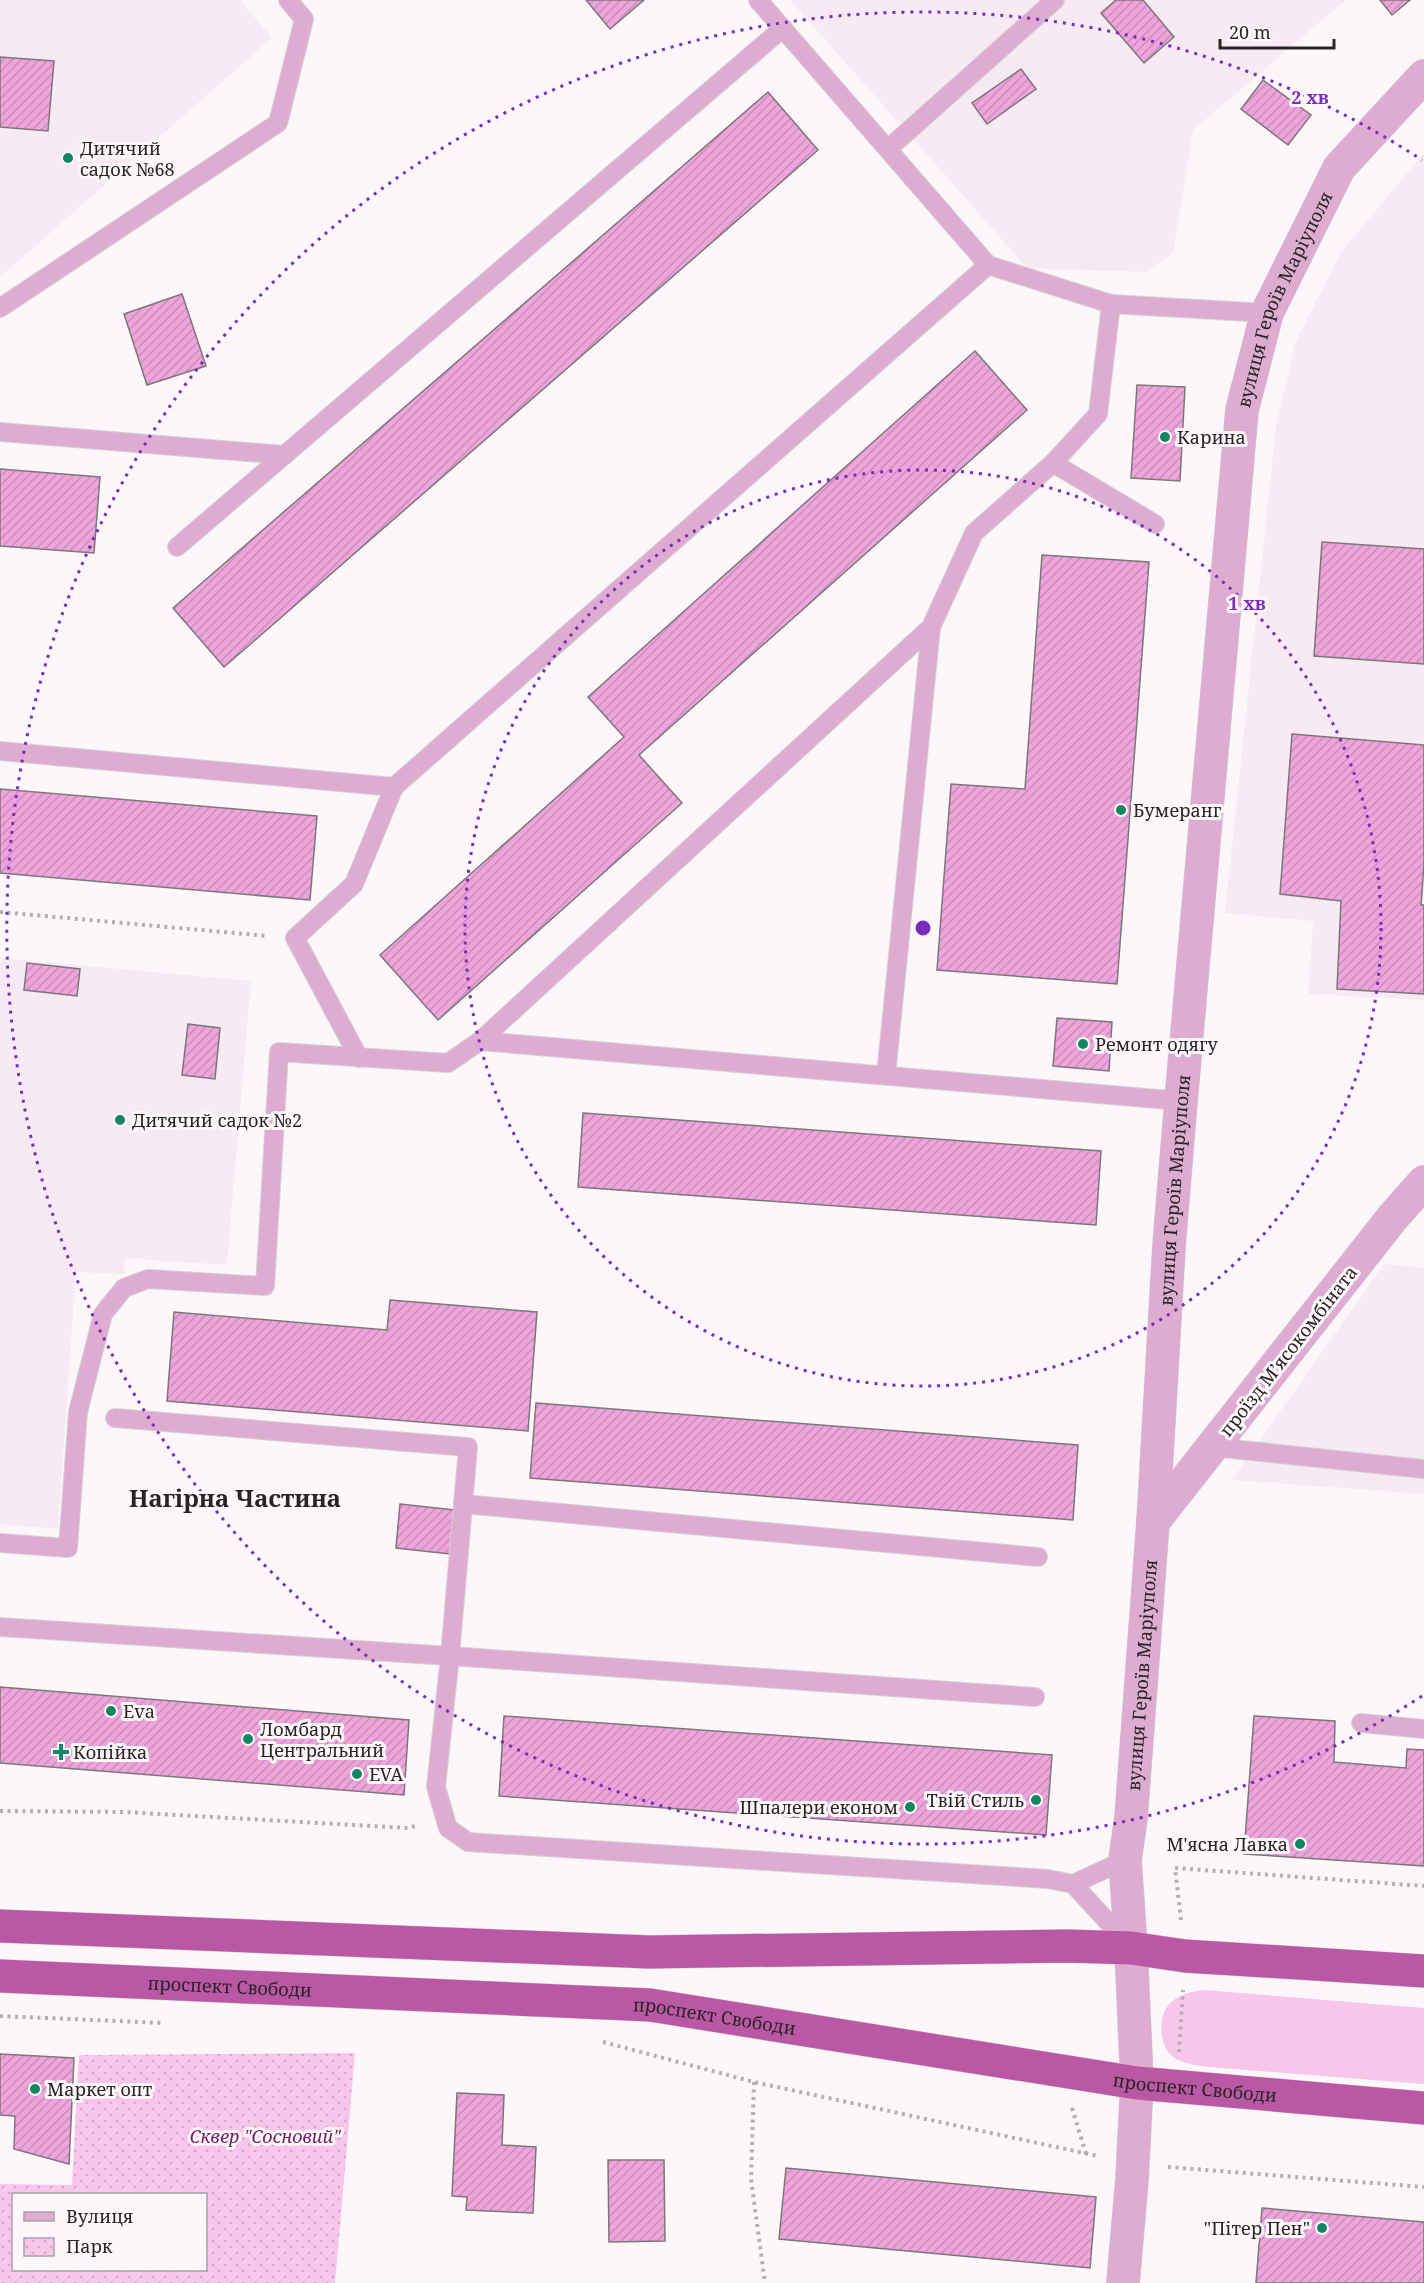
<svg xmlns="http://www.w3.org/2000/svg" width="1424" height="2283" font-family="'Noto Serif',serif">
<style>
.built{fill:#f7eaf3}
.green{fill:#f7c6ea}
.park{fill:url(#park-dots);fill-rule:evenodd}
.building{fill:url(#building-hatch);stroke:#7d777b;stroke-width:1.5}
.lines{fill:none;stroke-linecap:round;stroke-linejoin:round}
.service-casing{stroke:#d6d1d5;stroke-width:20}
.minor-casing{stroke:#d6d1d5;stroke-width:34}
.tertiary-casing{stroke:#d6d1d5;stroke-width:34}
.trunk-casing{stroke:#d6d1d5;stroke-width:34}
.path{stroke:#b4afb2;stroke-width:4;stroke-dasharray:3 4.5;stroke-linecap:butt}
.service{stroke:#deacd0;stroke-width:18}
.minor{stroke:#deacd0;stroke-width:33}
.tertiary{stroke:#deacd0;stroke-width:33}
.trunk{stroke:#ba58a5;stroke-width:33}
.ring{fill:none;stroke:#7b2cbf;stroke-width:3;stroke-dasharray:3 6}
.poi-dot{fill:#158664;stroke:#fdf7fb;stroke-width:2}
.labels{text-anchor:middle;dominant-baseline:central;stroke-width:6;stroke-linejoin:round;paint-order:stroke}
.poi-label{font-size:18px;fill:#272526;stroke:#fdf7fb;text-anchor:start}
.street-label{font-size:18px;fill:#272526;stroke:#fdf7fb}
.park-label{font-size:18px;font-style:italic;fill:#722063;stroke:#fdf7fb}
.district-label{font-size:24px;font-weight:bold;fill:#272526;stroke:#fdf7fb}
.centre{fill:#7b2cbf;stroke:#fdf7fb;stroke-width:3}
.ring-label{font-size:18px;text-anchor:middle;font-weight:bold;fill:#7b2cbf;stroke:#fdf7fb;stroke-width:6;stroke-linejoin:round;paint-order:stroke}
</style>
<defs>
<pattern id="park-dots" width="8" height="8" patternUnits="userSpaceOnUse" patternTransform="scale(1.5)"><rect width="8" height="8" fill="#f7c6ea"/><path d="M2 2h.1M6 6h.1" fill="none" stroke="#d4aac9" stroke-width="1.8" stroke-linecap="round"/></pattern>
<pattern id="building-hatch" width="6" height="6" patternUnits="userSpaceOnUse" patternTransform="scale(1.5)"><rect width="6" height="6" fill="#eda5db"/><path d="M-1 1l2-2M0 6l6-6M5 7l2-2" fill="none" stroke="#cb8ebc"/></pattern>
</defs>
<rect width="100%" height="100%" fill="#fdf7fb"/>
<g class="built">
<polygon points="0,0 240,0 272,38 0,277"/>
<polygon points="790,0 1346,0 1193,130 1173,253 1147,272 1027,268"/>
<polygon points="1424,153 1424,1000 1308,994 1313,921 1225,913 1276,426 1296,341 1341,252"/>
<polygon points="0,958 251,981 227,1265 125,1258 124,1274 76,1272 58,1529 0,1524"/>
<polygon points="1384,1264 1424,1268 1424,1494 1232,1480"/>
</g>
<path class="green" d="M1204,1990L1424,2008V2084L1209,2067C1195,2065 1179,2064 1169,2053C1165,2048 1163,2042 1162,2035C1158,2005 1176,1993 1204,1990Z"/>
<path class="park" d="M355,2053L335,2283H0V2184L72,2185L79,2055ZM206,2194V2270H14V2194Z"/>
<g class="building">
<polygon points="586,0 644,0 610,29"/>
<polygon points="1116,0 1143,0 1174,37 1144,63 1101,13"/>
<polygon points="1380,0 1410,0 1392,15"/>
<polygon points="0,57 54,61 48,131 0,127"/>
<polygon points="1021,69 1036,89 987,124 972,103"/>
<polygon points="1263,80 1311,115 1288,145 1241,109"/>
<polygon points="768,92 818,150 224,667 173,608"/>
<polygon points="182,294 206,366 147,385 124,314"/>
<polygon points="975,351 1027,410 639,755 682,803 438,1020 380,955 624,737 588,697"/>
<polygon points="1137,385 1185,387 1180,481 1131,478"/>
<polygon points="0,469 100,477 94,553 0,546"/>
<polygon points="1322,542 1424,549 1424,664 1314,656"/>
<polygon points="1042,555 1149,562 1117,984 937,970 951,784 1025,789"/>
<polygon points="1292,734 1424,745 1424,864 1421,905 1424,905 1424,994 1337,989 1341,901 1280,894"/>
<polygon points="0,789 317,816 310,900 0,873"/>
<polygon points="27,963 80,969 77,996 24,990"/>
<polygon points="1057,1018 1112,1022 1109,1071 1053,1066"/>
<polygon points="188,1024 220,1028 215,1079 182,1075"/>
<polygon points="583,1113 1101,1151 1096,1225 578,1187"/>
<polygon points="390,1300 537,1312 528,1431 167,1401 174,1312 387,1330"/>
<polygon points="536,1403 1078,1445 1073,1520 530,1478"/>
<polygon points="400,1504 454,1510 450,1554 396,1548"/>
<polygon points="0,1687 409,1720 404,1795 0,1763"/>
<polygon points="504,1716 1052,1755 1046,1835 499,1796"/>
<polygon points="1254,1716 1335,1721 1334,1762 1406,1768 1407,1749 1424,1750 1424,1866 1244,1854"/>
<polygon points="0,2054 74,2058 69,2164 14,2149 15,2116 0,2115"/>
<polygon points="457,2093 504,2095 502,2145 536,2147 533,2213 466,2210 467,2197 452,2196"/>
<polygon points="608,2160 664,2160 665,2241 609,2242"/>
<polygon points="786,2168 1096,2197 1090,2268 779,2239"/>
<polygon points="1262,2208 1424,2222 1424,2283 1256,2283"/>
</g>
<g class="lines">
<defs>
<g id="service">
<polyline points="758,0 988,265 1111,304 1267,313"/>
<polyline points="888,149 1055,0"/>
<polyline points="0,308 278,123 304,19 288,0"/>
<polyline points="0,432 285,455"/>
<polyline points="1053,463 1155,524"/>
<polyline points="177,547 783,28"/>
<polyline points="0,751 394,787"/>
<polyline points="480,1041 1181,1101"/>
<polyline points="359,1058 295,938 354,884 394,787 988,265"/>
<polyline points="886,1075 931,627"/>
<polyline points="115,1418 468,1447 450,1656 1035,1697"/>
<polyline points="1213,1447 1424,1469"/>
<polyline points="463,1504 1038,1557"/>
<polyline points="0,1543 68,1548 78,1412 103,1314 124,1288 148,1279 265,1286 279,1052 448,1063 480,1041 931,627 974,533 1053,463 1098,414 1111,304"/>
<polyline points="0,1627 450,1656 436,1787 448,1828 468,1842 1048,1879 1073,1884 1129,1945"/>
<polyline points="1361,1723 1424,1729"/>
<polyline points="1073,1884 1125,1860"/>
</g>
<g id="minor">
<polyline points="1153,1522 1393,1217 1424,1182"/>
<polyline points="1123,2283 1132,2179 1137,2083 1131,1948"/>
</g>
<g id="tertiary">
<path id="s1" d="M1131,1948L1125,1860L1131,1818L1153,1522L1169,1246L1181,1101L1242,410L1267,313L1339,168L1424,76"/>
</g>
<g id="trunk">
<polyline points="0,1926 649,1952 1067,1946 1131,1948 1185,1956 1424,1971"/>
<path id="s2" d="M0,1976L650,2005L1137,2083L1424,2108"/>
</g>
</defs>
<use href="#service" class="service-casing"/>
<use href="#minor" class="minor-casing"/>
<use href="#tertiary" class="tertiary-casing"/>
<use href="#trunk" class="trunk-casing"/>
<g class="path">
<polyline points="0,912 268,936"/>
<polyline points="0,1811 124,1812 408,1828 418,1825"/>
<polyline points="1181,1920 1175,1868 1424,1886"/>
<polyline points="0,2016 164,2023"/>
<polyline points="603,2042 754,2082 1098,2156"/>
<polyline points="1179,2052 1183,1990"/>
<polyline points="754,2082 751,2179 765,2283"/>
<polyline points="1072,2108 1086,2154"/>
<polyline points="1168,2167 1424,2187"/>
</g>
<use href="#service" class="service"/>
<use href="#minor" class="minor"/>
<use href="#tertiary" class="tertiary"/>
<use href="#trunk" class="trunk"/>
</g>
<g class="ring">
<circle cx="923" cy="928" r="458"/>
<path d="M1422 1696A916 916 0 1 1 1422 160"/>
</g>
<g class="poi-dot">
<circle cx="68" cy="158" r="6"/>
<circle cx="1165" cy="437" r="6"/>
<circle cx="1121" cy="810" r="6"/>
<circle cx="1083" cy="1044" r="6"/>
<circle cx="120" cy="1120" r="6"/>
<circle cx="111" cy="1711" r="6"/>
<circle cx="248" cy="1739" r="6"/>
<path d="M58 1743h6v6h6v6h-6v6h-6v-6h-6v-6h6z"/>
<circle cx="357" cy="1774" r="6"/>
<circle cx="1036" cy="1800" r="6"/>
<circle cx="910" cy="1807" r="6"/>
<circle cx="1300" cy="1844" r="6"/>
<circle cx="35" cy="2089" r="6"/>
<circle cx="1322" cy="2228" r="6"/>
</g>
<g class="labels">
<g class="poi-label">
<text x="80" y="148">Дитячий<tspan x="80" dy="21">садок №68</tspan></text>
<text x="1177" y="437">Карина</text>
<text x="1133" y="810">Бумеранг</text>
<text x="1095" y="1044">Ремонт одягу</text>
<text x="132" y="1120">Дитячий садок №2</text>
<text x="123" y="1711">Eva</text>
<text x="260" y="1729">Ломбард<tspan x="260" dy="21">Центральний</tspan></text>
<text x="73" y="1752">Копійка</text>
<text x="369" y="1774">EVA</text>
<text x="1024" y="1800" text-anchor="end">Твій Стиль</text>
<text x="898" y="1807" text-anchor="end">Шпалери економ</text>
<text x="1288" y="1844" text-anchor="end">М'ясна Лавка</text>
<text x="47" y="2089">Маркет опт</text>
<text x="1310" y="2228" text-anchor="end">"Пітер Пен"</text>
</g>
<g class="street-label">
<text stroke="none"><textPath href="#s1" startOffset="1662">вулиця Героїв Маріуполя</textPath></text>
<text stroke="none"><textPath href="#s1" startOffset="760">вулиця Героїв Маріуполя</textPath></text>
<text transform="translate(1288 1351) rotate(-52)">проїзд Мʼясокомбіната</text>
<text stroke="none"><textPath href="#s1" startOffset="274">вулиця Героїв Маріуполя</textPath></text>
<text stroke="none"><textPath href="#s2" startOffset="230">проспект Свободи</textPath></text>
<text stroke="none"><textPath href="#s2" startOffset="716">проспект Свободи</textPath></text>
<text stroke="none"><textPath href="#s2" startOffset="1202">проспект Свободи</textPath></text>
</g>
<g class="park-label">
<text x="265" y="2136">Сквер "Сосновий"</text>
</g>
<g class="district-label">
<text x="235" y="1497">Нагірна Частина</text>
</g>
</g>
<circle cx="923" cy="928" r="9" class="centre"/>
<g class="ring-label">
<text x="1310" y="104">2 хв</text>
<text x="1247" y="610">1 хв</text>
</g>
<rect x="12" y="2193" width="195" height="78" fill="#fdf7fb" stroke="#a7a3a6" stroke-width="1.5"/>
<rect x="24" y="2212" width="30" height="9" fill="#deacd0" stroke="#a7a3a6" stroke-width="1.5"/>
<text x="66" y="2223" font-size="18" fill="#272526">Вулиця</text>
<rect x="24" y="2238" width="30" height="18" fill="url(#park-dots)" stroke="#a7a3a6" stroke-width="1.5"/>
<text x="66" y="2253" font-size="18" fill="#272526">Парк</text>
<path d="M1220 39v9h114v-9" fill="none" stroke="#272526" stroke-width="3"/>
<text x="1229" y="39" font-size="18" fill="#272526" stroke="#fdf7fb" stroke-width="4.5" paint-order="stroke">20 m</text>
</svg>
